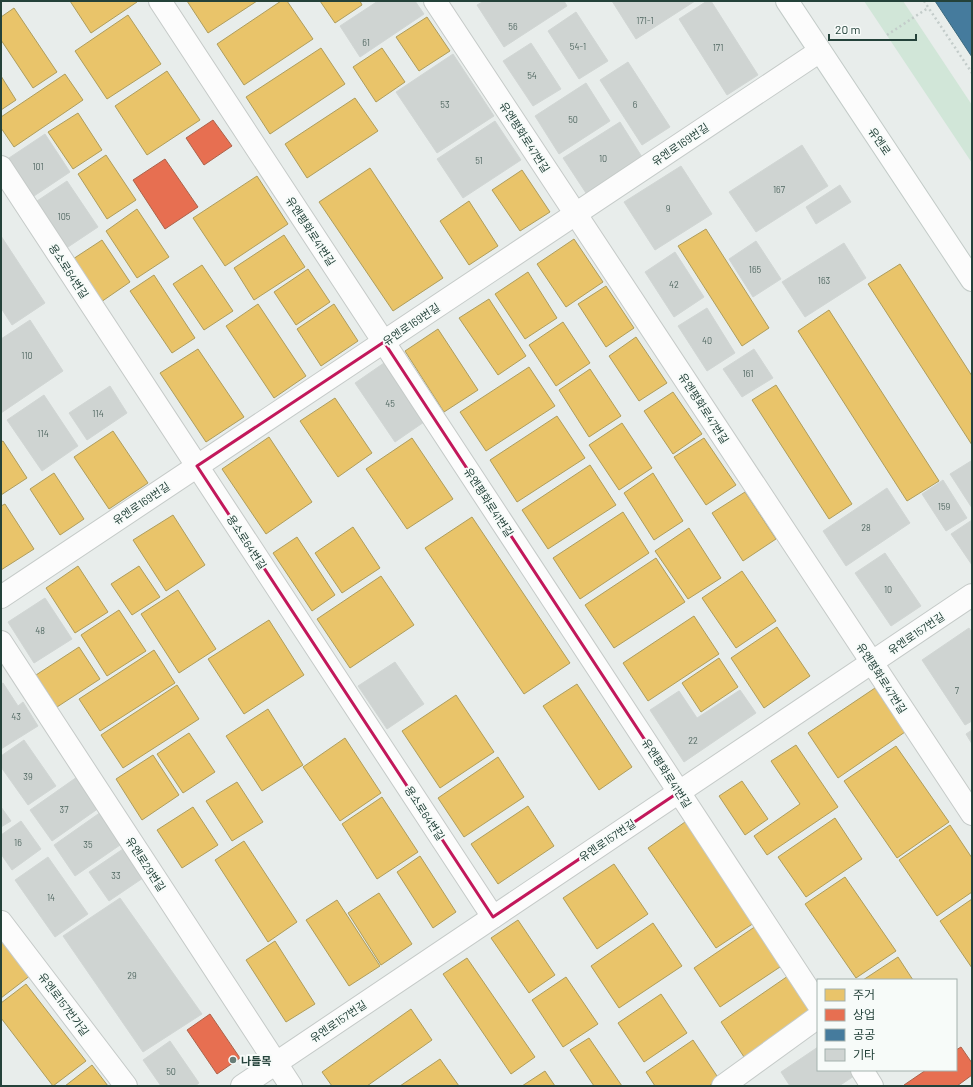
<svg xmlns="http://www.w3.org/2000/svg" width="973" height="1087" font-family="Barlow,'Noto Sans KR',sans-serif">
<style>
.green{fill:#d1e6d8}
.homes{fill:#e9c46a;stroke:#ae9d5c}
.shops{fill:#e76f51;stroke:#ac624a}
.public{fill:#457b9d;stroke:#3b6a7f}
.building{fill:#cfd4d2;stroke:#d1d6d4}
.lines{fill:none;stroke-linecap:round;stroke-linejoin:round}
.minor-casing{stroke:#c5cac8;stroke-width:24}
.secondary-casing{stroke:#c3cbc8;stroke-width:24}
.path{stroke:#c3ccca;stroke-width:2.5;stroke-dasharray:2 3;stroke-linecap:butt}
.minor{stroke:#fcfcfc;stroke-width:22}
.secondary{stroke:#fcfcfc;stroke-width:22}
.marked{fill:none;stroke:#c2185b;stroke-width:3;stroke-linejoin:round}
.poi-dot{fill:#697e78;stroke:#f7fbf9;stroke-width:1.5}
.labels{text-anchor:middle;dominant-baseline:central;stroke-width:4;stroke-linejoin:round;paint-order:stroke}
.number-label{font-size:9px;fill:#506761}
.street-label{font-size:11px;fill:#24423a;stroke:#f7fbf9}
.poi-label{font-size:11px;font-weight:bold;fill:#24423a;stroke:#f7fbf9;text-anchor:start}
</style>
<rect width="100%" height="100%" fill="#e8edeb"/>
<polygon class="green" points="864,1 903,1 972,105 972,163"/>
<g class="homes">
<polygon points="70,1 136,1 137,2 91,33"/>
<polygon points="187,1 257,1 208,33"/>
<polygon points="281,1 287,1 313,39 244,85 217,44"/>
<polygon points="320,1 360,1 362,5 335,23"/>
<polygon points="14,8 57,72 33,88 1,40 1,17"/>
<polygon points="128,15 161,64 107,99 75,51"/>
<polygon points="427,17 450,51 419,71 396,37"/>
<polygon points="321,48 345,84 270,134 246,97"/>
<polygon points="382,48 405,82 376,102 353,67"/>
<polygon points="167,71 200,120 147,155 115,106"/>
<polygon points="65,74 83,100 14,147 1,128 1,117"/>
<polygon points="1,76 16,100 1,110"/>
<polygon points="355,98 378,131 307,178 285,144"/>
<polygon points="78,113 102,150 73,169 48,132"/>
<polygon points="106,155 136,200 107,219 78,174"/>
<polygon points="370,168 443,278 393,311 319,202"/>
<polygon points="522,170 550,212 520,231 492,190"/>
<polygon points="257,176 288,224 225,266 193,218"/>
<polygon points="469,201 498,246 469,265 440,221"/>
<polygon points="137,209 169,257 137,278 106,231"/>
<polygon points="706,229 769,328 742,346 678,246"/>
<polygon points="284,235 305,267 254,300 234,268"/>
<polygon points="574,239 603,282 566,307 537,264"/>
<polygon points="102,240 130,282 101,302 73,259"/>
<polygon points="900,264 972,376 972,445 868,284"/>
<polygon points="202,265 233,311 204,330 173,284"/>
<polygon points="308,269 330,302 296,325 274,292"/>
<polygon points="528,272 557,318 525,339 495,294"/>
<polygon points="154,275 195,338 172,353 130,291"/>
<polygon points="606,286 634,328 606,347 578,304"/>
<polygon points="489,299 526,356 498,375 459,318"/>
<polygon points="258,304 306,376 274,398 226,326"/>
<polygon points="334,304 358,341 321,366 297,329"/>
<polygon points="829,310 939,481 907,501 798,331"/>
<polygon points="563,322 590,363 556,386 529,345"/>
<polygon points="438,329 478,390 444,412 405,351"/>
<polygon points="636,337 667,383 639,401 609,356"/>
<polygon points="198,349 244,417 206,442 160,373"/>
<polygon points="529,367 555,406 486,451 460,412"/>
<polygon points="590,369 621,416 589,437 559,390"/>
<polygon points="776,385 852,504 829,519 752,400"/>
<polygon points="673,392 702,434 673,454 644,411"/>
<polygon points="335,398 372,453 338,477 300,421"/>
<polygon points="557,416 585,458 517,502 490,460"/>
<polygon points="622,423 652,468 619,490 589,445"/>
<polygon points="113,431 148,483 109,509 74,457"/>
<polygon points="269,437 312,502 266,534 222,469"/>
<polygon points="412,438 453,499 407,529 366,469"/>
<polygon points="704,438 736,485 706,505 674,457"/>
<polygon points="3,441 27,478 1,495 1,442"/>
<polygon points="590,465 616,505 548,549 522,510"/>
<polygon points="54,473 84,519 60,535 30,489"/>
<polygon points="653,473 683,521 654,540 624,493"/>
<polygon points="745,492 776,539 743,561 712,513"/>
<polygon points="5,504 34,549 1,570 1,506"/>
<polygon points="623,512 649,553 580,599 553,558"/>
<polygon points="173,515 205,565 166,591 133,540"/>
<polygon points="472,517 570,663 524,694 425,548"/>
<polygon points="353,527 380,568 342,593 315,553"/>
<polygon points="689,528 721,578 688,599 655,551"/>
<polygon points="297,537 335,595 312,611 273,553"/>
<polygon points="656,558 685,602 614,648 585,605"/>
<polygon points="78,566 108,612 75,633 46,588"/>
<polygon points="139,566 160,597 132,615 111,584"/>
<polygon points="742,571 776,621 736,648 702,598"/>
<polygon points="381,576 414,625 350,668 317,619"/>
<polygon points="178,590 216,649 179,673 141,614"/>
<polygon points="119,610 146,651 107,676 81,635"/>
<polygon points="694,616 719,654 648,701 623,663"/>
<polygon points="269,620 304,675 244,714 208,659"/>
<polygon points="777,627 810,676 764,708 731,658"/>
<polygon points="79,647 100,679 57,707 36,675"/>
<polygon points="154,650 175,683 100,731 79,699"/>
<polygon points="719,658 738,687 701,712 682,683"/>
<polygon points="577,684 632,767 599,790 543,706"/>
<polygon points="177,685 199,719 123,768 101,735"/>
<polygon points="875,688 905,732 838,778 808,733"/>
<polygon points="456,695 494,752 440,788 402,731"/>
<polygon points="268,709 303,765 262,791 226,736"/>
<polygon points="189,733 215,772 183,793 157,754"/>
<polygon points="345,738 381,793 340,821 303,767"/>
<polygon points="796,745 838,807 767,855 754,836 800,804 771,761"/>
<polygon points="896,746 949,822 897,858 844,781"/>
<polygon points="153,755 179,795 142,820 116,779"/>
<polygon points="498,757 524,797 464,837 438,798"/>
<polygon points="742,781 768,819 745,835 719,796"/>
<polygon points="237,782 263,822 232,841 206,801"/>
<polygon points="382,797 418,852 377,879 342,824"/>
<polygon points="528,806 554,846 498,884 471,844"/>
<polygon points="193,807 218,845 182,868 157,830"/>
<polygon points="835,818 862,859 806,897 778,857"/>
<polygon points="685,822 754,923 716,948 648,848"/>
<polygon points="950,825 972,858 972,892 937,916 899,860"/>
<polygon points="244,841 297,922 268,942 215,860"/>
<polygon points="420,856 456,912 433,928 397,872"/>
<polygon points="614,864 648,914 597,949 563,898"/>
<polygon points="845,877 896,951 856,978 805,904"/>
<polygon points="379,893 412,944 381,965 348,913"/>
<polygon points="972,899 972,968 940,921"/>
<polygon points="337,900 380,966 349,986 306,920"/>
<polygon points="518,920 555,975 529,993 491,938"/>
<polygon points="653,923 682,966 619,1008 591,966"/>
<polygon points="756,926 783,965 720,1007 694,968"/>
<polygon points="1,936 31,975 1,998"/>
<polygon points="275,941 315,1004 286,1022 246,960"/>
<polygon points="898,957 913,980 863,980"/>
<polygon points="467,958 535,1057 511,1074 443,974"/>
<polygon points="788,976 814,1014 746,1060 721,1022"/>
<polygon points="566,977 598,1024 563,1047 532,1000"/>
<polygon points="26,984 86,1061 53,1086 1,1018 1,1003"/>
<polygon points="661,994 687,1033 644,1062 618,1023"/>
<polygon points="411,1009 432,1040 367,1086 332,1086 322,1072"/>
<polygon points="589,1038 622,1086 594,1086 570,1050"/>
<polygon points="693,1040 719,1079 709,1086 655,1086 646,1072"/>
<polygon points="440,1059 459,1086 400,1086"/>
<polygon points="92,1065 108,1086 65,1086"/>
<polygon points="545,1071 555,1086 522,1086"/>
</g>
<g class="shops">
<polygon points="213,120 232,146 204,165 186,138"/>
<polygon points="165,159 198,207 165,229 133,180"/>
<polygon points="210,1014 240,1058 217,1074 187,1030"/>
<polygon points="961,1047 972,1063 972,1075 957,1086 905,1086 904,1085 926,1070 956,1070 956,1050"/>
</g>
<polygon class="public" points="935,1 972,1 972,57"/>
<g class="building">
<polygon points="378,1 415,1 424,14 360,57 340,26"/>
<polygon points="484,1 564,1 567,6 504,47 477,5"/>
<polygon points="612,1 695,1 636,39"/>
<polygon points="707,1 711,1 758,75 727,95 679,19"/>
<polygon points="576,12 608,61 579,79 548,31"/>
<polygon points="531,43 561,89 533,106 503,61"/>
<polygon points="453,54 494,116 437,153 396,92"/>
<polygon points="628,62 670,127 642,145 600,80"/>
<polygon points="586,83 610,121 559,154 535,116"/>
<polygon points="495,121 521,160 463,198 437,159"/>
<polygon points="620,122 642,157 586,193 563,158"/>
<polygon points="45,134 70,172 31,198 6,160"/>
<polygon points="802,145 828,186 756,232 729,192"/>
<polygon points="681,166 712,214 655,250 624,202"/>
<polygon points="67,181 98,227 62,251 31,205"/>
<polygon points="840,185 851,202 816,224 806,207"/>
<polygon points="1,236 45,303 12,325 1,308"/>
<polygon points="756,241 781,279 753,297 729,259"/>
<polygon points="844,243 866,278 805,317 782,282"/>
<polygon points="675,252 704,297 674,317 645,272"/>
<polygon points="707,308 735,353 707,371 678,326"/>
<polygon points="30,320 63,371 1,413 1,339"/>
<polygon points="754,349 773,378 742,397 723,369"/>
<polygon points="384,363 424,422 395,442 355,383"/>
<polygon points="110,386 127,413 87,440 69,413"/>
<polygon points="44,395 78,446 42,471 7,420"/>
<polygon points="971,461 972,463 972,508 950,474"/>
<polygon points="943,480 967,518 946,531 922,494"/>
<polygon points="887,488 910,523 846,566 823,531"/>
<polygon points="972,520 972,565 951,534"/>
<polygon points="885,553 921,606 891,626 855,573"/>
<polygon points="45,598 72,639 34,663 8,622"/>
<polygon points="969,628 972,633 972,721 965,725 922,660"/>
<polygon points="395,662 424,704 387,729 358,686"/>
<polygon points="3,683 18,706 23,702 38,726 1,749 1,684"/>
<polygon points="740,690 756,713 684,762 650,710 679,691 697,718"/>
<polygon points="972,730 972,744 966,734"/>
<polygon points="24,740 56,786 28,805 1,767 1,756"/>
<polygon points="77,777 99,808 52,841 30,810"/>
<polygon points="1,807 11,821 1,827"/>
<polygon points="101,812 123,843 75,876 54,845"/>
<polygon points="21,821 41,849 12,870 1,854 1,835"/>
<polygon points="123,849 143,878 109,901 89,872"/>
<polygon points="48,857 88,914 55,937 15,880"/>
<polygon points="120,898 202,1014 143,1052 63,936"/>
<polygon points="170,1041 199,1083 195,1086 161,1086 143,1060"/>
<polygon points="818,1047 818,1070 854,1070 857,1074 839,1086 790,1086 781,1072"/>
</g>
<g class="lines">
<defs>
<g id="minor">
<polyline points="160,1 818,1004"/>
<polyline points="435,1 972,814"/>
<polyline points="1,167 493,917"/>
<polyline points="1,597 820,51"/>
<polyline points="1,642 291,1086"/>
<polyline points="1,922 126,1086"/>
<polyline points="862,1070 872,1086"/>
<polyline points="242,1086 972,595"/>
<polyline points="723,1086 818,1017"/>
</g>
<polyline id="secondary" points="787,1 972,280"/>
</defs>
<use href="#minor" class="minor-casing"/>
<use href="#secondary" class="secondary-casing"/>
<g class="path">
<polyline points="924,1 972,73"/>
<polyline points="887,35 928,8"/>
</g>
<use href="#minor" class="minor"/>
<use href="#secondary" class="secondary"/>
</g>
<path class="marked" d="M384,342L679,792L493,917L197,466Z"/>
<circle class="poi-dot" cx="233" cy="1060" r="4"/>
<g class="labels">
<g class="number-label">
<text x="645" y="20">171-1</text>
<text x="513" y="26">56</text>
<text x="366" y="42">61</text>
<text x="578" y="46">54-1</text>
<text x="718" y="47">171</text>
<text x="532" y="75">54</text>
<text x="445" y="104">53</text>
<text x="635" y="104">6</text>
<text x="573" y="119">50</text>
<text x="603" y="158">10</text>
<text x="479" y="160">51</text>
<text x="38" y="166">101</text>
<text x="779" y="189">167</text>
<text x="668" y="208">9</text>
<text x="64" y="216">105</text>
<text x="755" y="269">165</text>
<text x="824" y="280">163</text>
<text x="674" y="284">42</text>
<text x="707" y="340">40</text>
<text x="27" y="355">110</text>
<text x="748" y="373">161</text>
<text x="390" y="403">45</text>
<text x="98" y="413">114</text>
<text x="43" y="433">114</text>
<text x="944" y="506">159</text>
<text x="866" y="527">28</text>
<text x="888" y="589">10</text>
<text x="40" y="630">48</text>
<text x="957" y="690">7</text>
<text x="16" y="716">43</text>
<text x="693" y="740">22</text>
<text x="28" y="776">39</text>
<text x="64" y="809">37</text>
<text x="18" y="842">16</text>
<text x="88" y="844">35</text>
<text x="116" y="875">33</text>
<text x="51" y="897">14</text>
<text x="132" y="975">29</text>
<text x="171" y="1071">50</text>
</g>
<g class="street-label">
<text transform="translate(525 137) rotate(57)">유엔평화로47번길</text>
<text transform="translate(880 141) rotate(56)">유엔로</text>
<text transform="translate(680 144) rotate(-34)">유엔로169번길</text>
<text transform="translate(311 231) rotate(57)">유엔평화로41번길</text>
<text transform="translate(69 271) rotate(57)">용소로64번길</text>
<text transform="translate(411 324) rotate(-34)">유엔로169번길</text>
<text transform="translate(704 408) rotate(57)">유엔평화로47번길</text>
<text transform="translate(489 502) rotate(57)">유엔평화로41번길</text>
<text transform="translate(141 503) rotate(-34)">유엔로169번길</text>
<text transform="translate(247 542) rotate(57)">용소로64번길</text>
<text transform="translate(916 633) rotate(-34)">유엔로157번길</text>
<text transform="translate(882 678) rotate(57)">유엔평화로47번길</text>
<text transform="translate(667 773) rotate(57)">유엔평화로41번길</text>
<text transform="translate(425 813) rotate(57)">용소로64번길</text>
<text transform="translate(607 840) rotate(-34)">유엔로157번길</text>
<text transform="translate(146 864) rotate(57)">유엔로29번길</text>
<text transform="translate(64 1004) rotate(53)">유엔로157번가길</text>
<text transform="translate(338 1021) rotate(-34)">유엔로157번길</text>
</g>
<g class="poi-label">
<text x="241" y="1060">나들목</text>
</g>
</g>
<rect width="973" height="1087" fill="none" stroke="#24423a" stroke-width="4"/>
<rect x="817" y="979" width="140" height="92" fill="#f7fbf9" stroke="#a3b1ad"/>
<rect x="825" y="989" width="20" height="12" fill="#e9c46a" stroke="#a3b1ad"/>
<text x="853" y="999" font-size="12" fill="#24423a">주거</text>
<rect x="825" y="1009" width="20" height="12" fill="#e76f51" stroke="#a3b1ad"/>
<text x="853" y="1019" font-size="12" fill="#24423a">상업</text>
<rect x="825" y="1029" width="20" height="12" fill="#457b9d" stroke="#a3b1ad"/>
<text x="853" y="1039" font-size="12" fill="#24423a">공공</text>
<rect x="825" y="1049" width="20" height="12" fill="#cfd4d2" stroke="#a3b1ad"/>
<text x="853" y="1059" font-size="12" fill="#24423a">기타</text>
<path d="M829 34v6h87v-6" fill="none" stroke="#24423a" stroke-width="2"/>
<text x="835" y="34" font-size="12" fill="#24423a" stroke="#f7fbf9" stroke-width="3" paint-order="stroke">20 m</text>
</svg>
